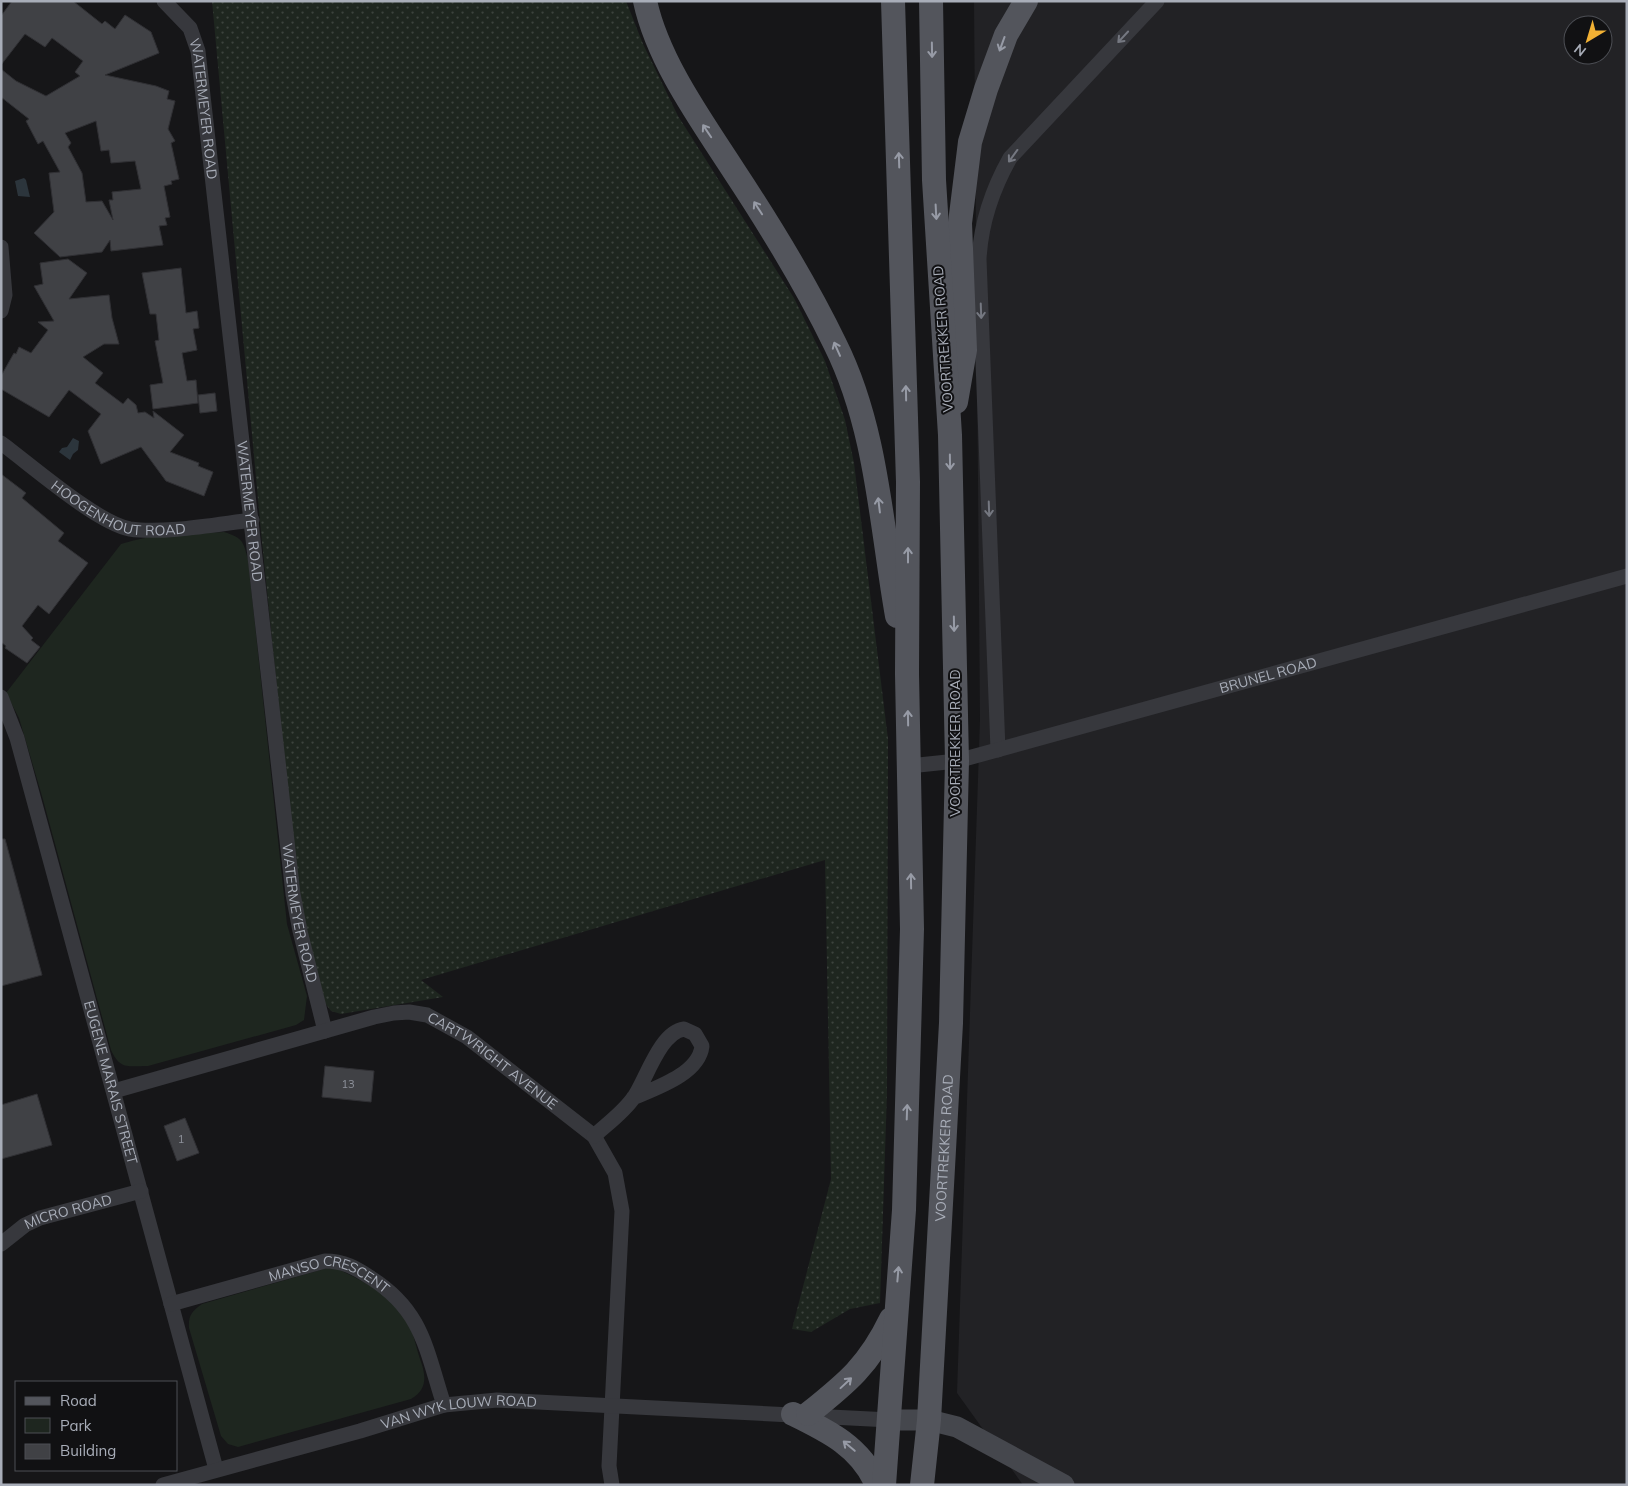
<svg xmlns="http://www.w3.org/2000/svg" width="1628" height="1486" font-family="Mulish,sans-serif">
<style>
.built{fill:#222225;fill-rule:evenodd}
.grass{fill:url(#grass-dots)}
.park{fill:#1e261f}
.water{fill:#2c353c}
.building{fill:#404145;stroke:#303034;fill-rule:evenodd}
.lines{fill:none;stroke-linecap:round;stroke-linejoin:round}
.street{stroke:#37383d;stroke-width:15}
.secondary{stroke:#45474d;stroke-width:21}
.primary{stroke:#53555c;stroke-width:24}
.oneway{stroke:#757881}
.oneway2{stroke:#979ba6}
.labels{text-anchor:middle;dominant-baseline:central;stroke-width:4;stroke-linejoin:round;paint-order:stroke}
.number-label{font-size:11px;fill:#8e929b}
.street-label{font-size:14px;fill:#a8adb8;stroke:#111113}
</style>
<defs>
<pattern id="grass-dots" width="8" height="8" patternUnits="userSpaceOnUse" patternTransform="scale(1.25)"><rect width="8" height="8" fill="#1e261f"/><path d="M2 2h.1M6 6h.1" fill="none" stroke="#3c433d" stroke-width="1.8" stroke-linecap="round"/></pattern>
</defs>
<rect width="100%" height="100%" fill="#161618"/>
<path class="built" d="M974,1H1627V1485H1023L957,1393L980,720ZM1573,25H1603V55H1573Z"/>
<polygon class="grass" points="212,1 626,1 643,44 678,116 794,298 825,361 845,420 854,463 888,739 887,1093 880,1303 850,1309 811,1332 792,1329 831,1179 825,860 421,980 443,997 341,1014 331,1011 325,1003 298,894 261,532"/>
<g class="park">
<path d="M224,532C243,538 243,541 248,559L287,924L307,996L304,1020L296,1025L148,1066C128,1066 120,1070 111,1050L42,796L19,718L6,693L121,544C154,533 190,534 224,532Z"/>
<path d="M335,1268C358,1278 393,1296 406,1319C413,1330 416,1347 420,1359C426,1375 428,1389 411,1399L238,1447L228,1444L221,1436L189,1328C188,1316 192,1311 202,1304L324,1269Z"/>
</g>
<g class="water">
<polygon points="24,178 26,180 30,197 18,196 15,181"/>
<polygon points="73,438 79,441 78,450 73,454 70,460 59,452 62,448 67,447"/>
</g>
<g class="building">
<path d="M12,1H73L102,24L105,21L115,29L125,15L151,32L159,53L105,75L156,86L169,91L167,99L175,101L168,129L175,141L171,143L179,179L171,181L172,184L164,186L170,217L165,218L167,225L159,226L163,245L111,251L110,240L102,252L60,257L34,233L54,212L49,173L60,172L43,141L38,144L26,121L29,119L1,97V69L16,81L46,96L80,76L75,72L83,61L52,38L45,47L25,34L1,65V16ZM96,121L101,151L109,150L111,163L135,161L141,189L112,192L113,200H109L113,220L102,201L86,202L82,173L68,147L71,143L65,133Z"/>
<polygon points="68,259 87,273 69,299 109,295 112,318 119,344 104,344 83,357 103,373 95,383 123,404 128,398 136,405 138,413 145,412 154,418 153,411 184,435 170,452 199,463 198,466 213,472 204,496 166,481 141,447 101,464 88,431 101,414 69,390 49,417 1,389 1,376 14,353 16,354 19,347 31,353 48,330 38,322 54,321 34,286 43,284 40,263"/>
<polygon points="181,268 186,313 197,311 199,328 193,329 197,350 182,353 187,381 196,380 198,403 153,409 150,385 163,383 155,341 159,340 156,314 150,314 142,273"/>
<polygon points="215,393 217,411 200,413 198,395"/>
<polygon points="1,474 26,493 22,498 64,533 58,541 88,563 49,614 38,605 22,626 33,638 31,640 40,647 27,663 5,648 6,646 1,642"/>
<polygon points="1,839 5,839 42,975 1,986"/>
<polygon points="325,1066 374,1071 371,1102 322,1097"/>
<polygon points="37,1094 52,1145 1,1159 1,1105"/>
<polygon points="185,1118 199,1153 177,1161 164,1126"/>
</g>
<g class="lines">
<g class="street">
<path id="s1" d="M164,1L190,28L198,51L293,894L300,931L325,1031"/>
<polyline points="1,247 5,295 1,311"/>
<path id="s2" d="M1,443C31,465 97,523 130,529C163,534 218,524 252,520"/>
<path id="s3" d="M1,697L17,738L216,1469"/>
<path d="M998,750L979,259C981,222 992,190 1010,158L1157,1"/>
<path id="s4" d="M909,766L957,761L1627,576"/>
<path id="s5" d="M114,1091L374,1017L394,1013L409,1012L427,1015L467,1037L594,1136L615,1173L622,1211L609,1466L612,1485"/>
<path d="M594,1136C607,1124 624,1112 634,1097C646,1080 660,1032 684,1029L695,1034L702,1046C699,1074 656,1088 633,1098"/>
<path id="s6" d="M1,1244L25,1225L40,1218L141,1191"/>
<path id="s7" d="M171,1304L325,1261C344,1261 356,1268 371,1278C423,1311 426,1350 444,1405"/>
<path id="s8" d="M163,1485L360,1431L444,1405L497,1400L890,1420"/>
</g>
<polyline class="secondary" points="890,1420 929,1420 957,1427 1064,1485"/>
<g class="primary">
<path d="M645,1C658,61 701,120 734,171C771,227 806,284 835,344C877,428 881,525 897,616"/>
<polyline points="956,402 965,350 960,223 970,142 986,89 1006,35 1026,1"/>
<path d="M793,1414C828,1431 861,1447 877,1485"/>
<path d="M808,1414C847,1383 869,1365 891,1319"/>
<polyline points="884,1485 904,1210 912,929 907,674 908,482 893,1"/>
<path id="s9" d="M922,1485L929,1420L951,1023L957,761L950,435L934,180L931,1"/>
</g>
</g>
<defs><path id="oneway-shaft" d="M-6 0H5M1.5-3L5.5 0L1.5 3" fill="none" stroke-width="1.6" stroke-linecap="round" stroke-linejoin="round" transform="scale(1.25)"/></defs>
<g class="oneway">
<use href="#oneway-shaft" transform="translate(1123 37) rotate(133)"/>
<use href="#oneway-shaft" transform="translate(1013 156) rotate(126)"/>
<use href="#oneway-shaft" transform="translate(981 311) rotate(88)"/>
<use href="#oneway-shaft" transform="translate(989 509) rotate(88)"/>
</g>
<g class="oneway2">
<use href="#oneway-shaft" transform="translate(1002 44) rotate(110)"/>
<use href="#oneway-shaft" transform="translate(932 50) rotate(89)"/>
<use href="#oneway-shaft" transform="translate(707 131) rotate(-124)"/>
<use href="#oneway-shaft" transform="translate(899 160) rotate(-92)"/>
<use href="#oneway-shaft" transform="translate(758 208) rotate(-123)"/>
<use href="#oneway-shaft" transform="translate(936 212) rotate(87)"/>
<use href="#oneway-shaft" transform="translate(837 349) rotate(-114)"/>
<use href="#oneway-shaft" transform="translate(906 393) rotate(-91)"/>
<use href="#oneway-shaft" transform="translate(950 462) rotate(89)"/>
<use href="#oneway-shaft" transform="translate(879 505) rotate(-97)"/>
<use href="#oneway-shaft" transform="translate(908 555) rotate(-90)"/>
<use href="#oneway-shaft" transform="translate(954 624) rotate(89)"/>
<use href="#oneway-shaft" transform="translate(908 718) rotate(-91)"/>
<use href="#oneway-shaft" transform="translate(911 881) rotate(-91)"/>
<use href="#oneway-shaft" transform="translate(907 1112) rotate(-88)"/>
<use href="#oneway-shaft" transform="translate(898 1274) rotate(-85)"/>
<use href="#oneway-shaft" transform="translate(846 1383) rotate(-43)"/>
<use href="#oneway-shaft" transform="translate(849 1446) rotate(-140)"/>
</g>
<g class="labels">
<g class="number-label">
<text x="348" y="1084">13</text>
<text x="181" y="1139">1</text>
</g>
<g class="street-label">
<text stroke="none"><textPath href="#s1" startOffset="120">WATERMEYER ROAD</textPath></text>
<text transform="translate(943 339) rotate(-94)">VOORTREKKER ROAD</text>
<text stroke="none"><textPath href="#s2" startOffset="139">HOOGENHOUT ROAD</textPath></text>
<text stroke="none"><textPath href="#s1" startOffset="525">WATERMEYER ROAD</textPath></text>
<text stroke="none"><textPath href="#s4" startOffset="371">BRUNEL ROAD</textPath></text>
<text transform="translate(955 743) rotate(-90)">VOORTREKKER ROAD</text>
<text stroke="none"><textPath href="#s1" startOffset="930">WATERMEYER ROAD</textPath></text>
<text stroke="none"><textPath href="#s5" startOffset="404">CARTWRIGHT AVENUE</textPath></text>
<text stroke="none"><textPath href="#s3" startOffset="401">EUGENE MARAIS STREET</textPath></text>
<text stroke="none"><textPath href="#s9" startOffset="338">VOORTREKKER ROAD</textPath></text>
<text stroke="none"><textPath href="#s6" startOffset="76">MICRO ROAD</textPath></text>
<text stroke="none"><textPath href="#s7" startOffset="166">MANSO CRESCENT</textPath></text>
<text stroke="none"><textPath href="#s8" startOffset="306">VAN WYK LOUW ROAD</textPath></text>
</g>
</g>
<rect width="1628" height="1486" fill="none" stroke="#a8adb8" stroke-width="5"/>
<rect x="15" y="1381" width="162" height="90" fill="#111113" stroke="#4d4f55"/>
<rect x="25" y="1397" width="25" height="8" fill="#53555c" stroke="#4d4f55"/>
<text x="60" y="1406" font-size="15" fill="#a8adb8">Road</text>
<rect x="25" y="1418" width="25" height="15" fill="#1e261f" stroke="#4d4f55"/>
<text x="60" y="1431" font-size="15" fill="#a8adb8">Park</text>
<rect x="25" y="1444" width="25" height="15" fill="#404145" stroke="#4d4f55"/>
<text x="60" y="1456" font-size="15" fill="#a8adb8">Building</text>
<g transform="translate(1588 40) rotate(218)"><circle r="24" fill="#111113" stroke="#4d4f55"/>
<path d="M0-4L9 19L0 12L-9 19Z" fill="#f2b134"/>
<text y="-8" font-size="14" font-weight="bold" text-anchor="middle" fill="#a8adb8">N</text>
</g>
</svg>
